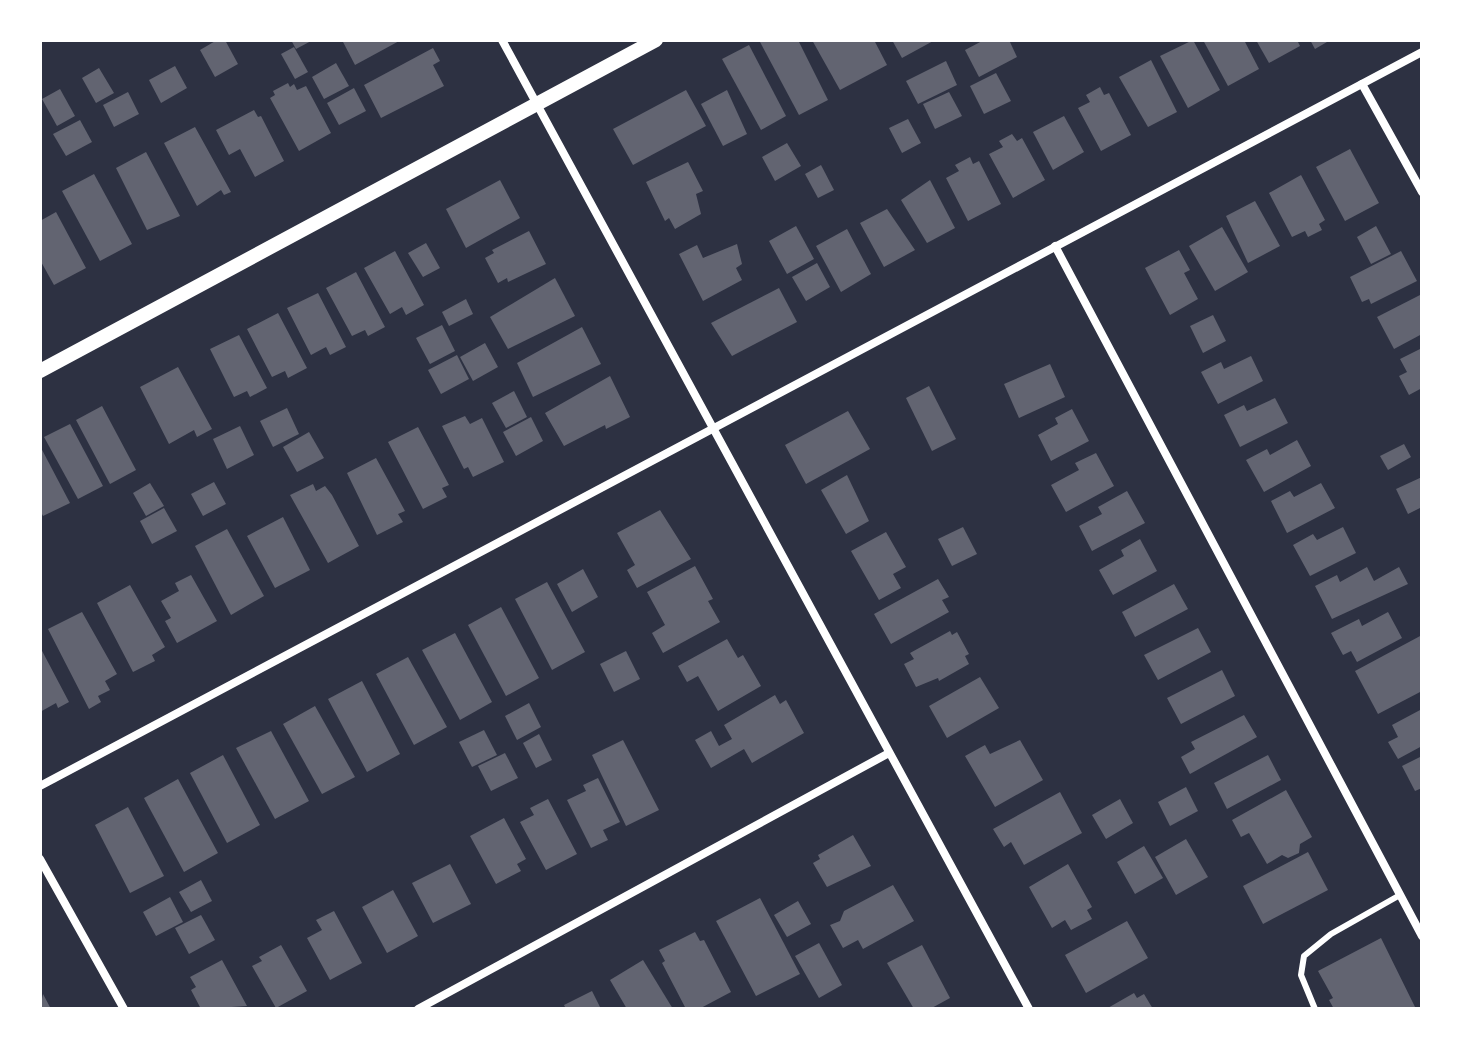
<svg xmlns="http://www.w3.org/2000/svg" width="1462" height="1049" font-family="Merriweather,serif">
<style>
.building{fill:#626471}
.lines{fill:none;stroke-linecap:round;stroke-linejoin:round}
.service{stroke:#fff;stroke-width:6}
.minor{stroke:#fff;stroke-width:8}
.tertiary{stroke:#fff;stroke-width:14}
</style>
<rect width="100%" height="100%" fill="#2d3142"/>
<g class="building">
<polygon points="217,40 225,40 238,64 215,77 200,50"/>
<polygon points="291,40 313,40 296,49"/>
<polygon points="342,40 401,40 355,65"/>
<polygon points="759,40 798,40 828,100 799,115"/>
<polygon points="812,40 874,40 887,65 840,90"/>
<polygon points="892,40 935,40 902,58"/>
<polygon points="984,40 1009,40 1017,57 979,77 965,50"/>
<polygon points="1193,40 1220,90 1188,108 1160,56"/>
<polygon points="1203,40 1244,40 1259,69 1228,86"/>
<polygon points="1256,40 1297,40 1300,46 1269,63"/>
<polygon points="1310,40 1325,40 1327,42 1315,49"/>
<polygon points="749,45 786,116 761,130 722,59"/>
<polygon points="294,47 308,72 295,79 281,54"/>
<polygon points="433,48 440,61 433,65 444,86 381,118 364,85"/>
<polygon points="1151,60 1177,112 1148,127 1119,77"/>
<polygon points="946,61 957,85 918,104 906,81"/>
<polygon points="336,63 349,86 324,99 312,77"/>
<polygon points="175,66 187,88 161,103 149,80"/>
<polygon points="99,68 114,93 96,103 82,78"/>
<polygon points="996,73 1011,101 984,114 970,86"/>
<polygon points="288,83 290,87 294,84 297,90 306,86 331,133 299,151 270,98 275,95 273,91"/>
<polygon points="1100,87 1104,95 1109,93 1131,135 1101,151 1078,108 1090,102 1086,95"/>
<polygon points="354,88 366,111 339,125 327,103"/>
<polygon points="60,89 75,116 57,126 42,99"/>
<polygon points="686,90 706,126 633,165 613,129"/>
<polygon points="727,90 747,134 723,146 701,104"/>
<polygon points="128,92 139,114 114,127 103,105"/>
<polygon points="949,92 962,116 935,129 923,104"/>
<polygon points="254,110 258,117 261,116 284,161 255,177 240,149 229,155 216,130"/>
<polygon points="1064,116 1084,152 1053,170 1033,132"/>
<polygon points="908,119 921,143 902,153 889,128"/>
<polygon points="80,120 92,142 66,156 53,134"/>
<polygon points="195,127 231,192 224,195 221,190 197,206 164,143"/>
<polygon points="1012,134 1017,141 1022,138 1045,180 1013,198 989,154 1003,147 999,141"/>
<polygon points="787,143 801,166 775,181 762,157"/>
<polygon points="1350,149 1379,203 1345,221 1316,167"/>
<polygon points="146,152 180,216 147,230 116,168"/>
<polygon points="970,157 973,164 979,161 1001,204 968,221 946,178 959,171 955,165"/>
<polygon points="688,162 703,191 696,194 701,214 675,229 669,218 665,221 646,182"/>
<polygon points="821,165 834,190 818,198 805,174"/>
<polygon points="94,174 132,244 100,261 62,191"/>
<polygon points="1301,175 1325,220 1319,224 1322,230 1308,237 1305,231 1292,237 1269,193"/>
<polygon points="500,180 520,218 466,248 446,209"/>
<polygon points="930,180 955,228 927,243 901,200"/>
<polygon points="1255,201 1280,246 1248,263 1226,216"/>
<polygon points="887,209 915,250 884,267 860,223"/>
<polygon points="56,212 86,268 54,285 40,260 40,221"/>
<polygon points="796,226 814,259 787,274 769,241"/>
<polygon points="1376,226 1391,254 1371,264 1357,237"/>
<polygon points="1222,227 1248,272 1215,291 1189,246"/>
<polygon points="847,229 871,274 841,292 816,246"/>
<polygon points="529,231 546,264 508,282 507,278 498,283 485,258 494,253 492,250"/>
<polygon points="426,243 440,268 423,277 408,253"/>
<polygon points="737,244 742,264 736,268 742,280 703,301 679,254 697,245 703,258"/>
<polygon points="1179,250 1190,270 1184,273 1198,299 1170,315 1145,268"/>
<polygon points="395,251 424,305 406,315 402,307 390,314 364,268"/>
<polygon points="1401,251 1417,281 1371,304 1369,299 1362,302 1350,277"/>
<polygon points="817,263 830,287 806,301 792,277"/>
<polygon points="356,272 385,327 368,336 365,330 352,336 326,288"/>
<polygon points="555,278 575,316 508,349 490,317"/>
<polygon points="779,288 797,322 732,356 711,323"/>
<polygon points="318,293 346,347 330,355 326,347 311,355 287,308"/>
<polygon points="1422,294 1422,334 1394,349 1377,317"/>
<polygon points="466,299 473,314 449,326 442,312"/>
<polygon points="278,313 307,368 288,378 285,371 272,377 247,329"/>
<polygon points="1213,315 1226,341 1203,353 1190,326"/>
<polygon points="442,325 455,351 430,364 416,338"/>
<polygon points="582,327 601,364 533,397 517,363"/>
<polygon points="239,335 267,388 250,397 247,391 234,397 210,349"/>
<polygon points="485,343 498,367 473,381 460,357"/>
<polygon points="1422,348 1422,388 1409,395 1399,376 1407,372 1400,359"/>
<polygon points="457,355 469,379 441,394 428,370"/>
<polygon points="1251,356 1263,381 1218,404 1201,372 1221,362 1224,369"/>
<polygon points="1050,364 1065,397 1019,418 1004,384"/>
<polygon points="178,367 212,429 197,437 194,430 169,444 140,387"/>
<polygon points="610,376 630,417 606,429 605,425 564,446 545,413"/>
<polygon points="929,386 956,439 932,451 906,398"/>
<polygon points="514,391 527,417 506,428 492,403"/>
<polygon points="1275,398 1288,423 1240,447 1224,415 1244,405 1247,411"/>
<polygon points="102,406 136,470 110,484 76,420"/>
<polygon points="287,408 299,434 273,447 260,421"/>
<polygon points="1072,409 1089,441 1051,461 1038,435 1058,424 1055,418"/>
<polygon points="848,411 870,449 806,484 785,445"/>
<polygon points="465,416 470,424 482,418 504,462 473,477 468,467 464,469 442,426"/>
<polygon points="531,417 543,441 516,456 503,432"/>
<polygon points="70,424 103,486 78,499 44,437"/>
<polygon points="240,426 254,455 227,469 213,439"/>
<polygon points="418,427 449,485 442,488 447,497 423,509 388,442"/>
<polygon points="309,432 324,458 297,472 283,447"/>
<polygon points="1297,440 1311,466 1264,492 1246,460 1267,449 1270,455"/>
<polygon points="1404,444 1411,457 1388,470 1380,456"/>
<polygon points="40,446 70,503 43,516 40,510"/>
<polygon points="1096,453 1114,486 1066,512 1051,485 1079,470 1075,463"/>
<polygon points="376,458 405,511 398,514 403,522 377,535 347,473"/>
<polygon points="847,475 869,521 846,534 821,490"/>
<polygon points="1422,477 1422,507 1408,514 1396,489"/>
<polygon points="214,482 226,504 203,516 191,494"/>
<polygon points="150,483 164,506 146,516 133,493"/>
<polygon points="1321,483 1335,508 1287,533 1271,501 1290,491 1294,497"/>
<polygon points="313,484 316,491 325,486 332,495 359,546 328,563 290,495"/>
<polygon points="1127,491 1145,523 1092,551 1079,526 1102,514 1098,507"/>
<polygon points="164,508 177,531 152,544 140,521"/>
<polygon points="660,510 691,559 637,588 627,570 635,565 617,533"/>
<polygon points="283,517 310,570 275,588 247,536"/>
<polygon points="963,527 977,554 952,566 938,539"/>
<polygon points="1343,527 1356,553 1310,576 1293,545 1313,534 1317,540"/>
<polygon points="227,529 264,596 231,615 195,546"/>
<polygon points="886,532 906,567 893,574 901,588 879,600 851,551"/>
<polygon points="1140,539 1157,571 1113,595 1099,570 1124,556 1121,550"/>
<polygon points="695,566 713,599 708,601 720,622 663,653 652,633 665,625 647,592"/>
<polygon points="1367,567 1374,581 1399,567 1408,584 1332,619 1315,586 1337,575 1340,582"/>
<polygon points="583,569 598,597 572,612 557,584"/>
<polygon points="191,575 217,621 177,643 165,621 171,618 161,601 179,591 175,583"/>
<polygon points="938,579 949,597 942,600 949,612 891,644 874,614"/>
<polygon points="547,582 585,652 552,670 515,599"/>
<polygon points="1174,584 1188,609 1135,637 1122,612"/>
<polygon points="130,585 165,647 152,655 155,661 133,672 97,603"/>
<polygon points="501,607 539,678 506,696 468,625"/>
<polygon points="82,612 117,674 105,681 110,690 98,696 101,702 89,709 48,629"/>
<polygon points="1388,612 1402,638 1357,662 1351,651 1343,655 1331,633 1359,619 1362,626"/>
<polygon points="1198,628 1211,652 1158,680 1144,655"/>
<polygon points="950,631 952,635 957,632 969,654 965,656 969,664 939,681 938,678 916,687 904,664 914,659 910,653"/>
<polygon points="455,633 492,702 460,720 422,650"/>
<polygon points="1422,635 1422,691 1378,714 1355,671"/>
<polygon points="727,639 738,658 743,655 761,686 718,711 698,676 687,682 678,666"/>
<polygon points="40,647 69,702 58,708 56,703 40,712"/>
<polygon points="626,651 640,679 614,692 600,664"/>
<polygon points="408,657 447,727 414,745 376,674"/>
<polygon points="1222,670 1235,696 1181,724 1167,698"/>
<polygon points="980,677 999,708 947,738 929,706"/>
<polygon points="362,681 400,754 367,772 328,699"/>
<polygon points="775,695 780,704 786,700 804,733 752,763 744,749 711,768 695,740 711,731 719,746 732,739 724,725"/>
<polygon points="529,703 541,727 517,740 505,716"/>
<polygon points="315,706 355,777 322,794 283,724"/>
<polygon points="1422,709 1422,746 1398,759 1388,742 1398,737 1392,725"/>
<polygon points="1244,715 1257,737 1190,774 1181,757 1195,749 1191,742"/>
<polygon points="484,730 497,755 472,767 459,742"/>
<polygon points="271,731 309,801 275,819 236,748"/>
<polygon points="539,734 552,760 536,768 523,743"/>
<polygon points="623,740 659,810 626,826 592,755"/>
<polygon points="1020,740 1043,780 995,807 965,756 985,745 990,754"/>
<polygon points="505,753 518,778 491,791 478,766"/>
<polygon points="223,755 260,825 227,843 190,773"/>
<polygon points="1268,755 1281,780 1227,809 1214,783"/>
<polygon points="1422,756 1422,788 1415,791 1402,766"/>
<polygon points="598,778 620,822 603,830 608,840 591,848 567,800 586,791 583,785"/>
<polygon points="178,779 218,853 184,872 144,798"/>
<polygon points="1186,787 1198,811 1170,826 1158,802"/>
<polygon points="1286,790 1312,837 1300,844 1299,853 1288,858 1282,855 1267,864 1249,833 1241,837 1232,820"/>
<polygon points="1060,792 1082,833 1024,865 1011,842 1004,847 993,829"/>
<polygon points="548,799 577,854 546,870 520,822 534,815 530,808"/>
<polygon points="1120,799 1133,823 1106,839 1092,815"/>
<polygon points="128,807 164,876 130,893 95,825"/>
<polygon points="504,818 526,859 517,864 521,871 496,884 470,836"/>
<polygon points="853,835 871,866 827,887 813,863 820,859 818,855"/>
<polygon points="1186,839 1208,877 1176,895 1155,857"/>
<polygon points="1144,846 1163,878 1135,894 1117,862"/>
<polygon points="1308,852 1328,890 1263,924 1243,886"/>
<polygon points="450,864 471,904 433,923 412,883"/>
<polygon points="1068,864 1092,907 1087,910 1092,919 1071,930 1065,920 1052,928 1029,887"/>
<polygon points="201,880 212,901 191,912 179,892"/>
<polygon points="893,885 914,921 863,949 858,940 843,948 830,925 840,921 844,911"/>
<polygon points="393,890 418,936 387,953 362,907"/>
<polygon points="170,897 183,922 156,936 143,912"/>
<polygon points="760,898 800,974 756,996 716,921"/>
<polygon points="798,901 811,924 787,937 774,915"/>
<polygon points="334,911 362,963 330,980 307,938 322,930 316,920"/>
<polygon points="201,915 215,940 189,954 175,928"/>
<polygon points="1127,921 1148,958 1086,993 1065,955"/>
<polygon points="695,932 700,941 704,940 731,992 699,1009 686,1009 662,963 665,961 659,950"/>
<polygon points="1381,938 1416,1009 1334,1009 1329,1000 1333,998 1318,971"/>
<polygon points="819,943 842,985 819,998 795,956"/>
<polygon points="281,945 307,991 276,1008 252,966 262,961 259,957"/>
<polygon points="922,945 950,998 930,1009 914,1009 887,963"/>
<polygon points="222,960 247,1006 201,1009 191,990 196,987 190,977"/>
<polygon points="643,960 673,1009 627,1009 610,980"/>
<polygon points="592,991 601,1009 566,1009 564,1005"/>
<polygon points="1134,993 1137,998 1144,994 1153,1009 1106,1009"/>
<polygon points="43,994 51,1009 40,1009"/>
</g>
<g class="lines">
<polyline class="service" points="1315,1009 1301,975 1304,956 1331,934 1400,895"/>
<g class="minor">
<polyline points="502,40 1029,1009"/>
<polyline points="1362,84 1422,192"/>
<polyline points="1055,246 1422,936"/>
<polyline points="40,786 1422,52"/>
<polyline points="40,859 124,1009"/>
<polyline points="418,1009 889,753"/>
</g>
<polyline class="tertiary" points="40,371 656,40"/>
</g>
<rect width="1462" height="1049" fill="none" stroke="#ffffff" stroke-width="84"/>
</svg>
